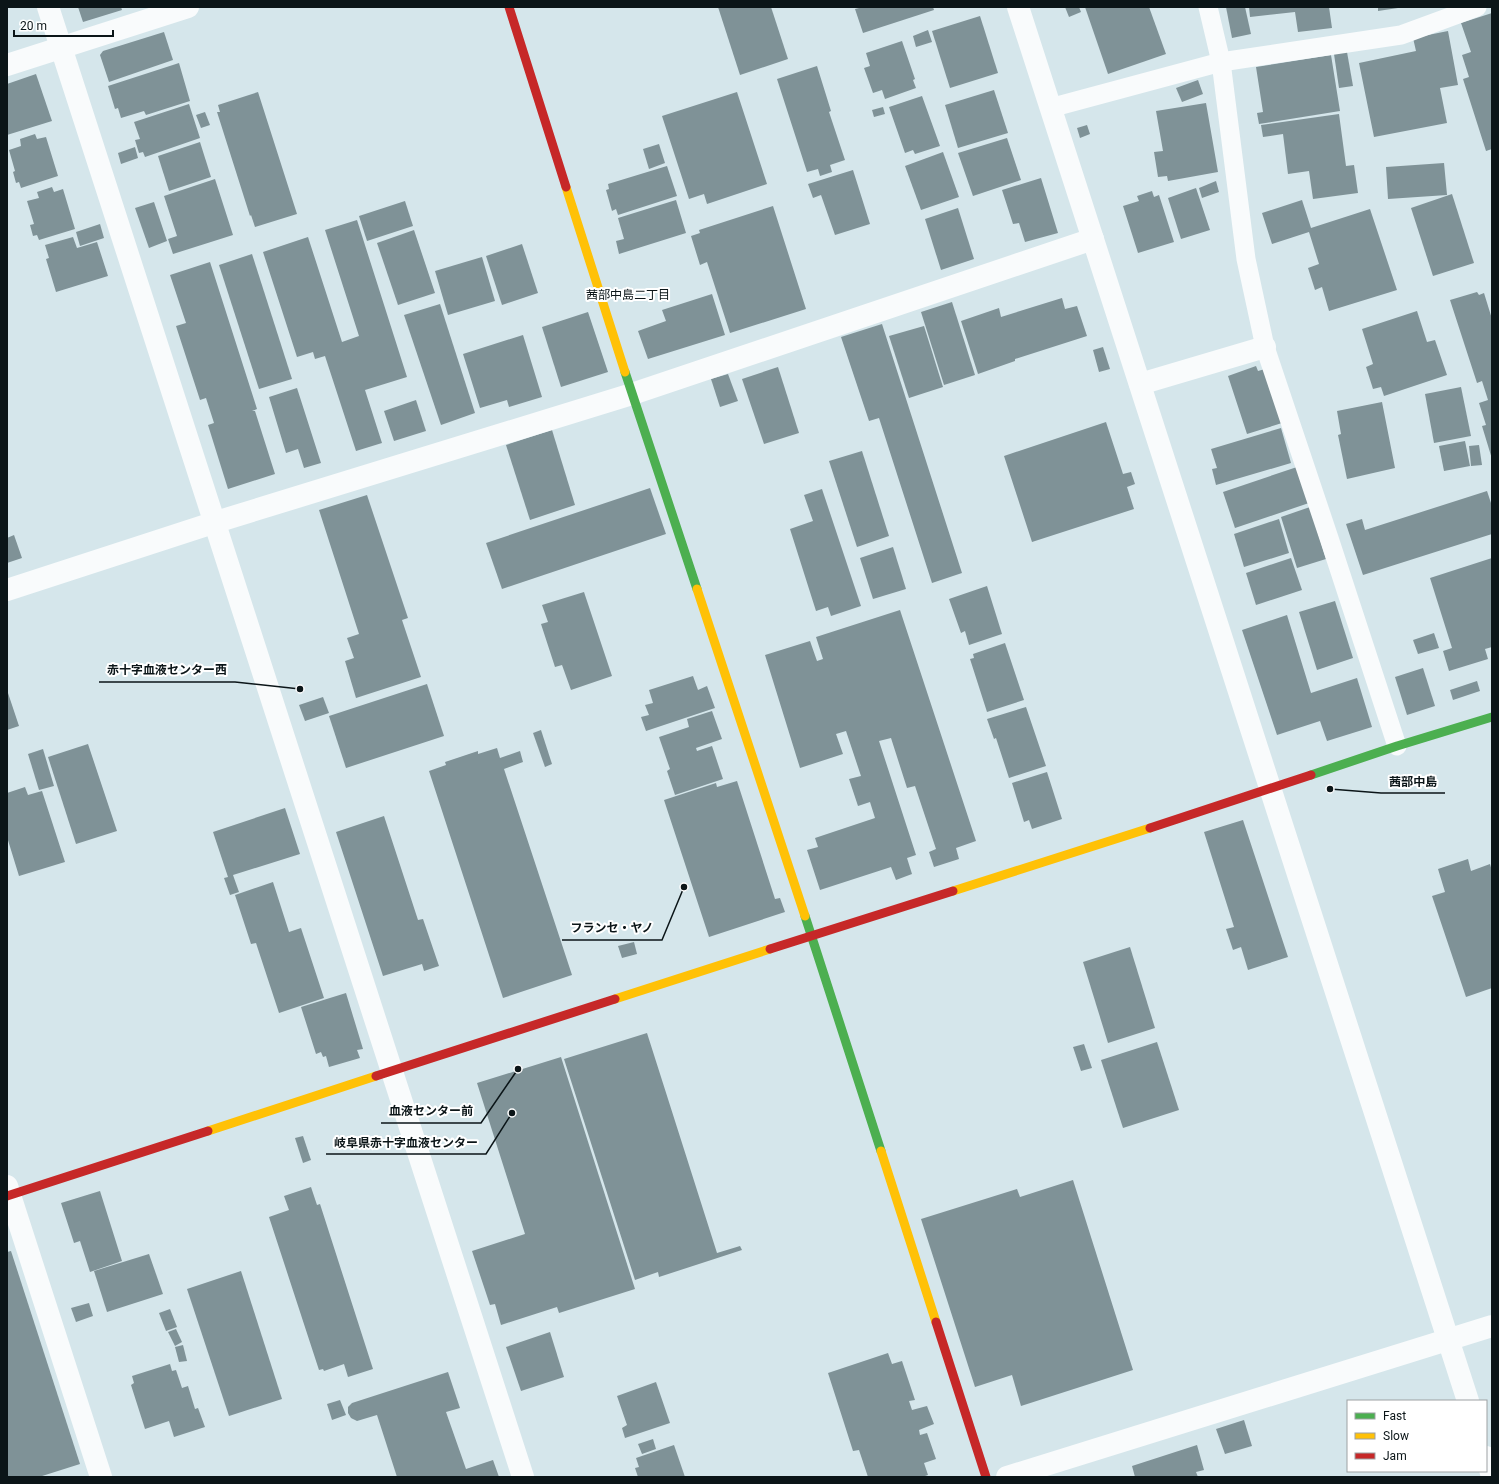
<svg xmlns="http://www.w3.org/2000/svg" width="1499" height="1484" font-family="Roboto,'Noto Sans JP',sans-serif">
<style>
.building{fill:#7f9297}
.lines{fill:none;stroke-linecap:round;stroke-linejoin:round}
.lane{stroke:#f9fbfc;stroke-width:19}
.street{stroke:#f9fbfc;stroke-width:22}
.fast{stroke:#4caf50;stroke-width:9}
.slow{stroke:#ffc107;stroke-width:9}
.jam{stroke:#c62828;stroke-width:9}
.labels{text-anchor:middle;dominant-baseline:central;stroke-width:4;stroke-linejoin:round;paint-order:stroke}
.neighbourhood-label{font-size:12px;fill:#0b1518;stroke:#fff}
.leader{fill:none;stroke:#0b1518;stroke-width:1.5}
.callout-dot{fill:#0b1518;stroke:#fff;stroke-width:1.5}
.callout-label{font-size:12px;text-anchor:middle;font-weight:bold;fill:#0b1518;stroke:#fff;stroke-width:4;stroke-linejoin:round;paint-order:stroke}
</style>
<rect width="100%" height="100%" fill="#d5e6eb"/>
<g class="building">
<polygon points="78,7 121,7 122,10 83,22"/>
<polygon points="718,7 771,7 788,59 740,75"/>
<polygon points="863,7 933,7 934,10 863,33 855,9"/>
<polygon points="1065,7 1079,7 1081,12 1069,17"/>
<polygon points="1085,7 1149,7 1166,54 1108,74"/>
<polygon points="1226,7 1245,7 1251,34 1232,38"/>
<polygon points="1249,7 1329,7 1332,28 1298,32 1295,12 1250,17"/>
<polygon points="1378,7 1398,7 1398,8 1378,11"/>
<polygon points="1492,13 1492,149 1486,151 1463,79 1469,77 1462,55 1471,52 1461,23"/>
<polygon points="980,16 998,73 950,88 932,31"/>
<polygon points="928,30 932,42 916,47 913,36"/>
<polygon points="1448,31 1458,85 1440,88 1447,123 1374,137 1359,63 1416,51 1413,38"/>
<polygon points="164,32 173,60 109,82 100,55 103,51"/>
<polygon points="902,41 915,79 913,80 916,88 885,99 882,90 873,93 864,68 870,66 866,53"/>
<polygon points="1347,52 1353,86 1339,88 1334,54"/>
<polygon points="1331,55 1340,111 1259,124 1257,113 1263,112 1256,67"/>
<polygon points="179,63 190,101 146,115 144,111 121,118 118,108 115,109 108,86"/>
<polygon points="817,66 831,111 829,112 845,160 830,165 832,172 820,176 818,169 807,172 777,79"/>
<polygon points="36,74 52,121 7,135 7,84"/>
<polygon points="1198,80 1203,94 1182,102 1176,88"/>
<polygon points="994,90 1008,133 958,148 945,105"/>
<polygon points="258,92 297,214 255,227 251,215 250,216 217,112 220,112 218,105"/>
<polygon points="737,92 767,184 707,204 704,194 689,199 662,116"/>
<polygon points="922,96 940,146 915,154 913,150 905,153 889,107"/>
<polygon points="1206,103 1218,172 1168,181 1167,176 1158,177 1154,152 1163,151 1156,111"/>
<polygon points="189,104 200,138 145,157 143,152 139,153 135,140 140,139 134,122"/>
<polygon points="883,107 885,114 874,117 872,110"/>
<polygon points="205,112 210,125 201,128 196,115"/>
<polygon points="1339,114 1346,166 1354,165 1358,193 1313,199 1309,171 1288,174 1283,134 1263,137 1261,125"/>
<polygon points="1087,125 1090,134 1080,138 1077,128"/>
<polygon points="35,134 37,139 46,137 58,176 21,188 19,182 16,183 13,172 15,171 9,150 21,146 20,139"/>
<polygon points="1007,138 1021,180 973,196 958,153"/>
<polygon points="200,142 211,177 169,191 158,156"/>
<polygon points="659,144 665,163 649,169 643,149"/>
<polygon points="135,147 138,158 121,164 118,153"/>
<polygon points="943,152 959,197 921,210 905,166"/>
<polygon points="1444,163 1447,195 1388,199 1386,167"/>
<polygon points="667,166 677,196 618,215 616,209 612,211 606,190 609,189 608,184"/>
<polygon points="853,170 870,224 835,235 821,195 813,198 808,184"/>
<polygon points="1041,178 1058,233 1025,242 1019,223 1013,224 1002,190"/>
<polygon points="215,179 233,235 173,254 168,239 177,236 164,196"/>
<polygon points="1216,181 1219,192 1202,198 1199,188"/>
<polygon points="52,187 54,192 63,189 75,229 39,240 37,235 33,236 30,225 34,224 27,201 39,198 37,192"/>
<polygon points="1196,188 1210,230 1181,239 1168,198"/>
<polygon points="1152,191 1154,197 1159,195 1174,242 1138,253 1123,206 1139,201 1137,196"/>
<polygon points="1452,194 1474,263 1433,276 1411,208"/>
<polygon points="676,200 686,233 619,254 616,241 624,239 618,218"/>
<polygon points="1302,200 1311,228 1370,209 1397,290 1329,311 1322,287 1315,290 1308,268 1319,264 1309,232 1272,244 1262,213"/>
<polygon points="405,201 413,226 367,241 359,216"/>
<polygon points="154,202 167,241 149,248 135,208"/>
<polygon points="773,206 806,309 730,333 707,262 700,265 691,236 700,233 699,230"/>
<polygon points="958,208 974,259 941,270 925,219"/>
<polygon points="357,220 407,377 365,390 382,443 356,451 325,356 315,359 313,352 297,357 263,252 308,237 342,342 359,336 325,230"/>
<polygon points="100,224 104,238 80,246 76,232"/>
<polygon points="414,230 435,293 398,305 377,243"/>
<polygon points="73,237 77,248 97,242 108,276 56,292 46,259 49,258 45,245"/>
<polygon points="522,244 538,293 502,305 486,256"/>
<polygon points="252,254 292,379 259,389 219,265"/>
<polygon points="482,257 495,301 448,315 435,271"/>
<polygon points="210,262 257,409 252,411 255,411 275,474 228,489 208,425 214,423 206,398 200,400 176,326 186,323 170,275"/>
<polygon points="1477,292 1479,295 1484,293 1492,319 1492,459 1482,426 1486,425 1479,403 1488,400 1482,381 1477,383 1450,300"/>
<polygon points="712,294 725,335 648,359 638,331 666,321 662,310"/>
<polygon points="1062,298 1065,309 1077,306 1087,336 1015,359 1015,361 978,374 961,321 999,308 1001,317"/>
<polygon points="952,302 975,375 944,385 921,312"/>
<polygon points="440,304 475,413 441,425 404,315"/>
<polygon points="1417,311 1427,342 1435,340 1447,375 1384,396 1381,387 1373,389 1366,367 1373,364 1362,329"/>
<polygon points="588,312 608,372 561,387 542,327"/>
<polygon points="882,324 962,573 932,583 879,418 869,421 841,337"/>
<polygon points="924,326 943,387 909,398 889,336"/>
<polygon points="523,335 542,397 509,407 507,400 480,408 463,354"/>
<polygon points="1103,347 1110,369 1099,372 1093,350"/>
<polygon points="1256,366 1258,371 1265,369 1282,423 1247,434 1228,376"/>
<polygon points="778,367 799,433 764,444 742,379"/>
<polygon points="728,374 738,401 720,407 711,379"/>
<polygon points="1461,387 1471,436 1434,443 1425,394"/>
<polygon points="297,388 321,463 304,468 298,449 286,453 269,397"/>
<polygon points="416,400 426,431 394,441 384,411"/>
<polygon points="1382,402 1395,468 1347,479 1338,435 1341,434 1337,411"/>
<polygon points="1106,422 1123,474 1131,472 1135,484 1127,487 1134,509 1032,542 1004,456"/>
<polygon points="1281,428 1291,463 1216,485 1212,469 1217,468 1211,449"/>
<polygon points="552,430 575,505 530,520 506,445"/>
<polygon points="1465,441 1470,466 1444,471 1439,446"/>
<polygon points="1479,445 1482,465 1471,466 1469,446"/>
<polygon points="862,451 889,536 857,547 829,461"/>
<polygon points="1297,467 1309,503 1235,528 1223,492"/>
<polygon points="650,488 666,534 502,589 486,543"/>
<polygon points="822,489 861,606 831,616 828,607 816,611 790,529 813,521 804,495"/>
<polygon points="1487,491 1492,506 1492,534 1363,575 1346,524 1362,519 1365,530"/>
<polygon points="367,495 408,618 402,620 421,677 356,698 345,661 354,658 347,638 359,634 319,510"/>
<polygon points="1310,507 1326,559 1297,568 1281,517"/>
<polygon points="1279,519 1289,553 1244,567 1234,534"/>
<polygon points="14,535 22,558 7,563 7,538"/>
<polygon points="893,547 906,589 873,599 860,558"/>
<polygon points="1291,558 1302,590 1256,605 1246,573"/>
<polygon points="1492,558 1492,647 1485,649 1488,659 1449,671 1443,651 1452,648 1430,578"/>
<polygon points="987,586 1002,634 969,645 965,631 961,633 949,599"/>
<polygon points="584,592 612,676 571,690 562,665 555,667 541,624 548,622 542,605"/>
<polygon points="1335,601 1353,658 1317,670 1299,612"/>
<polygon points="900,610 976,841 956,848 959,859 934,867 929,852 936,849 915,786 907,788 891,738 879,741 916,855 907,858 912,874 896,880 891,867 820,890 807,850 818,847 815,838 875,818 870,802 858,806 849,779 861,776 846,731 836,734 843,754 800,768 765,655 810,641 817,661 823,659 816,637"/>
<polygon points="1287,615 1311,693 1357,678 1372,727 1327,741 1320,721 1277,735 1242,630"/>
<polygon points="1434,633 1439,648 1418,654 1413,640"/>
<polygon points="1005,643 1024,700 987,712 970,659 974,658 973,654"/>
<polygon points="1423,668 1435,706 1407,715 1395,677"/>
<polygon points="693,676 698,690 707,686 715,708 646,731 641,717 649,715 645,705 653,703 649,690"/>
<polygon points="1477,681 1480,691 1453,700 1450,690"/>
<polygon points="427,684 444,736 346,768 329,716"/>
<polygon points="7,690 19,726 7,730"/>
<polygon points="323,697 329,713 305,721 299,705"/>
<polygon points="1026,707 1046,766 1009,778 996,738 994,739 987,719"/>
<polygon points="712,711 722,739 696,748 697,751 712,746 723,779 675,795 667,771 670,769 659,737 689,727 687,719"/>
<polygon points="541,730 552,764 545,767 533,733"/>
<polygon points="88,744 117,831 76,844 48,757"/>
<polygon points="497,748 500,758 520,751 523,762 504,769 572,975 503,998 429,771 446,765 445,762 478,751 478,754"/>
<polygon points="43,749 54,786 39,790 28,754"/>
<polygon points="1047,772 1062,819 1032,829 1029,820 1024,822 1012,783"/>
<polygon points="737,781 775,899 780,898 785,912 709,937 664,800 716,783 717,787"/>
<polygon points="25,787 28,795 42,791 65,862 19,876 7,837 7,793"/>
<polygon points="285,808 300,854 233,875 239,892 230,895 224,878 228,877 213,832"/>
<polygon points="384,816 418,920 423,919 439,966 424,971 422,964 383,976 336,832"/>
<polygon points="1243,820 1288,957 1248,970 1241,947 1233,950 1226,929 1234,927 1204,832"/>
<polygon points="1468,859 1471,871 1490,864 1492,871 1492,988 1466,997 1432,896 1445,892 1438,869"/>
<polygon points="273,882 289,932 301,928 324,998 279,1013 256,943 251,944 235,895"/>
<polygon points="634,942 637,954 622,958 618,946"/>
<polygon points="1130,947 1155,1028 1108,1043 1083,962"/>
<polygon points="346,993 363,1049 357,1050 360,1058 329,1067 326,1056 323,1057 321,1052 316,1054 301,1007"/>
<polygon points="647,1033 717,1253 740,1246 742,1250 659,1277 658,1272 635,1280 564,1059"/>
<polygon points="1157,1042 1179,1110 1123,1128 1101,1060"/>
<polygon points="1084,1044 1092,1068 1081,1071 1073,1047"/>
<polygon points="561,1057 635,1289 559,1313 557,1307 501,1325 495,1304 490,1305 472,1251 525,1234 477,1083"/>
<polygon points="303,1136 311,1160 303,1163 295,1138"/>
<polygon points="1073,1180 1133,1370 1021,1406 1012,1375 975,1387 921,1219 1017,1189 1020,1197"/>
<polygon points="311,1187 317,1205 320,1204 373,1369 348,1377 344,1364 324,1371 323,1369 319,1370 269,1217 289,1210 284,1196"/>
<polygon points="100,1191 122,1261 90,1272 80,1241 74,1243 61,1203"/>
<polygon points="11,1251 80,1464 39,1477 7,1477 7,1252"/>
<polygon points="149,1254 163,1294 107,1312 94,1271"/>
<polygon points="241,1271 282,1399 229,1416 187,1289"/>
<polygon points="89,1303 93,1316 76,1322 71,1308"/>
<polygon points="170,1309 177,1327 166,1331 159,1313"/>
<polygon points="176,1329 182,1342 175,1346 168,1332"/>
<polygon points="550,1332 564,1377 521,1391 506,1347"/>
<polygon points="183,1345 187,1361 179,1362 175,1347"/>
<polygon points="888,1353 892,1364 902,1361 915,1400 909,1401 912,1410 927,1406 934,1424 919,1430 920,1435 927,1433 936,1459 924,1463 928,1475 922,1477 868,1477 859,1450 853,1451 828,1373"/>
<polygon points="170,1364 172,1371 176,1370 182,1388 188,1386 195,1409 198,1408 205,1427 174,1437 169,1421 145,1429 131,1385 134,1383 132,1376"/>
<polygon points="448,1372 460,1408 446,1412 466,1469 493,1460 499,1477 397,1477 377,1415 357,1421 351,1418 348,1413 348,1407 352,1403"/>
<polygon points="656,1382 670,1423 625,1438 622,1428 627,1425 617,1396"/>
<polygon points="340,1400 346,1415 332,1420 327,1404"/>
<polygon points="1244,1420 1252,1446 1225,1454 1216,1429"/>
<polygon points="653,1439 656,1449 642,1454 638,1444"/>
<polygon points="674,1445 685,1477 638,1477 635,1468 639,1467 636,1458"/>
<polygon points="1197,1445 1204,1470 1196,1472 1198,1477 1135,1477 1132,1466"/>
</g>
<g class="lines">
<g class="lane">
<polyline points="1208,7 1221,62 1246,259 1265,347 1329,538 1397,746"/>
<polyline points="1050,108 1221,62 1401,35 1477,7"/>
</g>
<g class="street">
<polyline points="48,7 523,1477"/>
<polyline points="1018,7 1468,1401"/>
<polyline points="7,65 188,7"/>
<polyline points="1140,384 1265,347"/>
<polyline points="7,590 216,522 632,394 1093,239"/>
<polyline points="7,1186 101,1477"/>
<polyline points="1486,1457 1492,1476"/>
<polyline points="1007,1477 1492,1326"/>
</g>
<g class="fast">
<polyline points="625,372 697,589"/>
<polyline points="1311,775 1397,746 1492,717"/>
<polyline points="805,916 881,1151"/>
</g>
<g class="slow">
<polyline points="566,187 625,372"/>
<polyline points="697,589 805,916"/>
<polyline points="953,891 1150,828"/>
<polyline points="615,999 770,949"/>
<polyline points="208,1131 376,1076"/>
<polyline points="881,1151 936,1322"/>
</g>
<g class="jam">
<polyline points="509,7 566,187"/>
<polyline points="1150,828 1311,775"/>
<polyline points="770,949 953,891"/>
<polyline points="376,1076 615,999"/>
<polyline points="7,1196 208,1131"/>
<polyline points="936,1322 986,1477"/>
</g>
</g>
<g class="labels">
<g class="neighbourhood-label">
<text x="628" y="295">茜部中島二丁目</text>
</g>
</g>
<path class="leader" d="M300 689L235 682H99M1330 789L1381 793H1445M684 887L662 940H562M518 1069L481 1123H381M512 1113L486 1154H326"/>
<g class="callout-dot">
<circle cx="300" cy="689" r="4"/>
<circle cx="1330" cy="789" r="4"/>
<circle cx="684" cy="887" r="4"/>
<circle cx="518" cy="1069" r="4"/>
<circle cx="512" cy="1113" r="4"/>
</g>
<g class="callout-label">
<text x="167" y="674">赤十字血液センター西</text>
<text x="1413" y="786">茜部中島</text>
<text x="612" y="932">フランセ・ヤノ</text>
<text x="431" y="1115">血液センター前</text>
<text x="406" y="1147">岐阜県赤十字血液センター</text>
</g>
<rect width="1499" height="1484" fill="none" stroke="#0b1518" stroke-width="16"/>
<rect x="1347" y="1400" width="140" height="72" fill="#ffffff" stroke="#9da1a3"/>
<rect x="1355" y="1413" width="20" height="6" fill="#4caf50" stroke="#9da1a3"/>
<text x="1383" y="1420" font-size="12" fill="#0b1518">Fast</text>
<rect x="1355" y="1433" width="20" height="6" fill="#ffc107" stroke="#9da1a3"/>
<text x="1383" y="1440" font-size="12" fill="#0b1518">Slow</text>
<rect x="1355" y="1453" width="20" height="6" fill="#c62828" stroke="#9da1a3"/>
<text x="1383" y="1460" font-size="12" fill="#0b1518">Jam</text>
<path d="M14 30v6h99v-6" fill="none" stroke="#0b1518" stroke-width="2"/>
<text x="20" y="30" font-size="12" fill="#0b1518" stroke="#ffffff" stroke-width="3" paint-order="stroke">20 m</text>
</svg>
